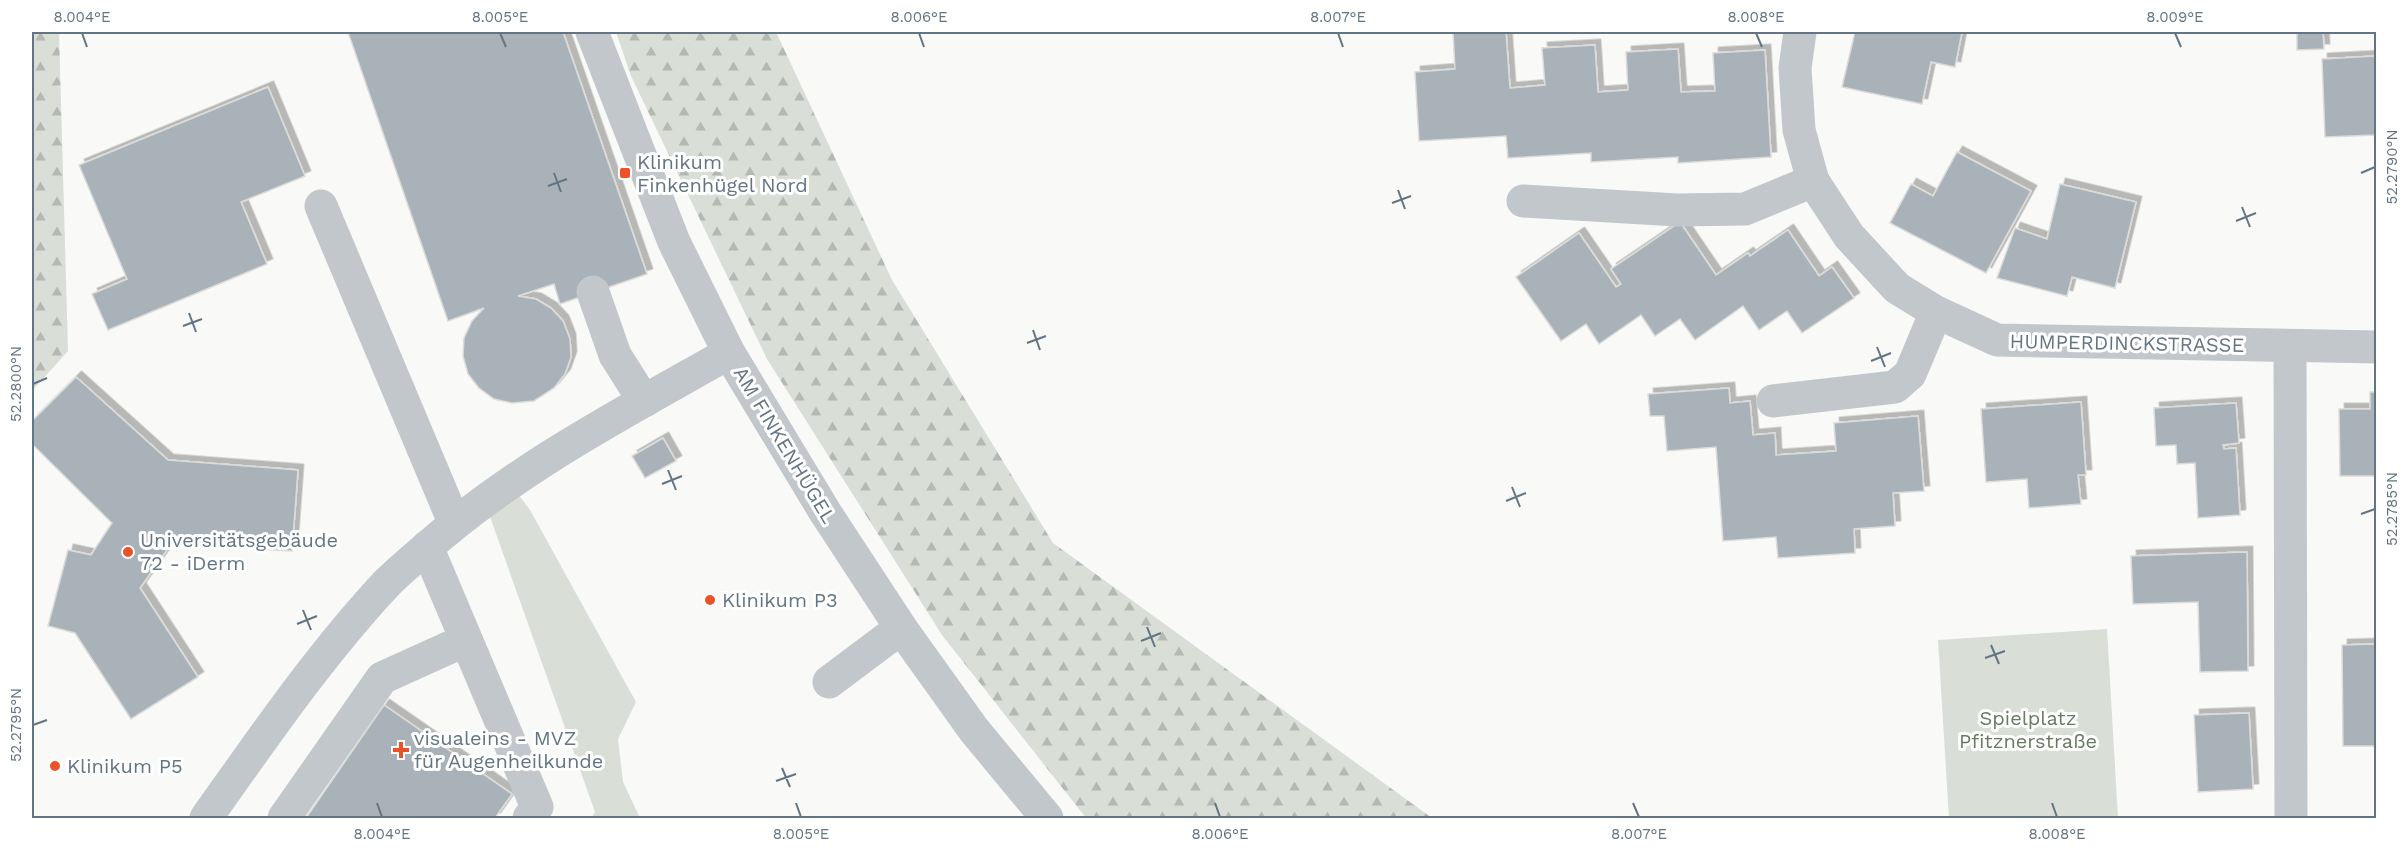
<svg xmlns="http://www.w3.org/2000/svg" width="2408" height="850" font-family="'Work Sans',sans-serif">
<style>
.forest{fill:url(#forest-firs)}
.park{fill:#d9ded6}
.building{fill:#a9b2b9;stroke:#dbdbd9;stroke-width:1.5;filter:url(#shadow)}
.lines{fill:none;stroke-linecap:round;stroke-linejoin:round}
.minor{stroke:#c2c7cb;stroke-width:33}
.ticks{fill:none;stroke:#637583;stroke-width:2}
.poi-dot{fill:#e95327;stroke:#fff;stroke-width:2}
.labels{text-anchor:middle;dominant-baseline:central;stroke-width:6;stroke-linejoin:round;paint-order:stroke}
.poi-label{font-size:20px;fill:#637583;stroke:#fff;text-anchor:start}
.street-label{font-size:20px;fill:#637583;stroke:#fff}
.park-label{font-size:20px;fill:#677a62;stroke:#fff}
.neatline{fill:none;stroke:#637583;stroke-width:2}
.ticks-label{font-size:15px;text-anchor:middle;fill:#637583}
</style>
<defs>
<pattern id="forest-firs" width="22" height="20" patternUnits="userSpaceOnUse" patternTransform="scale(1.5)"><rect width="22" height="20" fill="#d9ded6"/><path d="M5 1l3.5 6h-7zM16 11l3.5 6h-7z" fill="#b4b9b3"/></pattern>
<filter id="shadow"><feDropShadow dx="5.5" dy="-5.5" stdDeviation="0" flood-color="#0004"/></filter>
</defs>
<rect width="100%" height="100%" fill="#f9f9f7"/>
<g class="forest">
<polygon points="32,32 59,32 68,351 32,391"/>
<polygon points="616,32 776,32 892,280 1053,543 1432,818 1086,818 942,635 767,359 631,76"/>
</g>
<g class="park">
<polygon points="515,490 530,510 636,702 618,739 623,782 640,818 591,818 595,812 489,514"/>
<polygon points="2107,629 2118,818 1949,818 1938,640"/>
</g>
<g class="building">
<polygon points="348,32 563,32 647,274 560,304 554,284 518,296 536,299 551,308 563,321 570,339 571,357 565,374 554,388 534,401 512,403 494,399 479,388 468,374 463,356 464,338 472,321 484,308 448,321"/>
<polygon points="1453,32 1506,32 1510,88 1545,85 1542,48 1595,45 1598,92 1628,90 1626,52 1678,49 1681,92 1715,91 1713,53 1765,50 1771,157 1678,163 1678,157 1591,162 1591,153 1508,158 1506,136 1419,141 1415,72 1455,69"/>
<polygon points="1855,32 1962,32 1955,67 1931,62 1922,104 1842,87"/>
<polygon points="2297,32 2323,32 2324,49 2297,50"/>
<polygon points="2376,56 2376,135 2325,137 2322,59"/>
<polygon points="268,87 305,176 241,202 267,264 108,330 92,294 127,279 79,165"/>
<polygon points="1957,152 2031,191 1986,273 1890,223 1911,184 1933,196"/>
<polygon points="2060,184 2136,202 2115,288 2072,277 2067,296 1997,278 2015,228 2047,239"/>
<polygon points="1680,222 1716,275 1748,253 1750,256 1788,230 1819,276 1832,267 1854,298 1802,333 1787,311 1759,330 1743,306 1695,340 1680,319 1655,336 1641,315 1599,344 1586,324 1561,341 1516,277 1579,233 1616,287 1621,284 1611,269"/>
<polygon points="76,377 168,460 298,470 292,551 171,544 140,588 198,677 131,719 75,633 48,626 68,550 91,555 112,523 32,444 32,421"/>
<polygon points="1729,388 1730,403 1750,401 1753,435 1775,433 1776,455 1836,451 1834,423 1918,416 1924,491 1893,493 1895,526 1854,529 1855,553 1778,558 1776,537 1723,541 1716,447 1667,451 1664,416 1650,416 1648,394"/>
<polygon points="2370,392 2376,392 2376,476 2340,476 2339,409 2370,409"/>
<polygon points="2081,402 2086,475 2078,475 2081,504 2029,508 2027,479 1986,482 1981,409"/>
<polygon points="2236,403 2239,443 2223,445 2224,449 2236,448 2240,515 2198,518 2195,463 2177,464 2176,445 2156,446 2154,408"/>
<polygon points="663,438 676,461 645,478 632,456"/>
<polygon points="2247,552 2248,671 2200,672 2198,602 2133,604 2131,556"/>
<polygon points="2376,644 2376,746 2343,746 2342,645"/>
<polygon points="384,705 512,794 495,818 306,818"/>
<polygon points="2249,713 2253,789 2198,792 2194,715"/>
</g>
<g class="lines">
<g class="minor">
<polyline points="592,32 674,242 729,353 825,512 901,628 974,730 1047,818"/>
<polyline points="1800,32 1795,68 1799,130 1813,181 1849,236 1897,288 1936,312 1997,340 2376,347"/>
<polyline points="1523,201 1677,210 1745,209 1813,181"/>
<polyline points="321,206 454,522"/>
<polyline points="593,292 615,355 644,401"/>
<polyline points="2290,347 2291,818"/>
<polyline points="1773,401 1895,387 1910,374 1936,312"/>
<polyline points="427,547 537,807 529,818"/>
<polyline points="829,682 901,628"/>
<path d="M206,818C263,738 319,656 386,584C398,572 411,561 424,550C515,469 623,413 729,353"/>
<polyline points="284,818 382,678 466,640"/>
</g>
</g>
<path class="ticks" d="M82,33L87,47M500,33L506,47M919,33L924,47M1338,33L1343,47M1756,33L1762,47M2175,33L2181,47M554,173L561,192M2361,173L2375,167M548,186L567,179M1398,190L1405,209M1392,203L1411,196M2242,207L2250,227M2236,221L2256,213M189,313L196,332M183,326L202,319M1033,330L1040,350M1027,343L1046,336M1877,347L1885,367M1871,361L1891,353M33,384L47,378M668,470L676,490M662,484L682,476M1512,487L1520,507M1506,501L1526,493M2361,514L2375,509M303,610L311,630M297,624L317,616M1147,627L1155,647M1141,641L1161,633M1991,645L1999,664M1985,658L2005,651M33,725L47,720M782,768L790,787M776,781L796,774M377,803L382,817M796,803L801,817M1215,803L1220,817M1633,803L1639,817M2052,803L2057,817"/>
<g class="poi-dot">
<rect x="619" y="167" width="12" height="12" rx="3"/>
<circle cx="128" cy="552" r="6"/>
<circle cx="710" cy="600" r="6"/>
<path d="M398 741h6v6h6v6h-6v6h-6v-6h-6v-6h6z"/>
<circle cx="55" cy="766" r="6"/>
</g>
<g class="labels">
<g class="poi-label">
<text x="637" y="162">Klinikum<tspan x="637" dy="23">Finkenhügel Nord</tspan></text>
<text x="140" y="540">Universitätsgebäude<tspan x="140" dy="23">72 - iDerm</tspan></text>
<text x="722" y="600">Klinikum P3</text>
<text x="414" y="738">visualeins - MVZ<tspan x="414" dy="23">für Augenheilkunde</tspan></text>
<text x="67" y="766">Klinikum P5</text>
</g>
<g class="street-label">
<text transform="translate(2127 343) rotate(1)">HUMPERDINCKSTRASSE</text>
<text transform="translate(785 445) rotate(59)">AM FINKENHÜGEL</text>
</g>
<g class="park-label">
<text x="2028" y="718">Spielplatz<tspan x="2028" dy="23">Pfitznerstraße</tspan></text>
</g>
</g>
<rect width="2408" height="850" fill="none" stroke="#ffffff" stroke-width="66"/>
<rect x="33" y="33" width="2342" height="784" class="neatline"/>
<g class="ticks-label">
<text x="82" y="22">8.004°E</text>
<text x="500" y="22">8.005°E</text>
<text x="919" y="22">8.006°E</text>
<text x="1338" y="22">8.007°E</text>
<text x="1756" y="22">8.008°E</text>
<text x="2175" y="22">8.009°E</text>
<text transform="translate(2392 167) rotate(-90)" y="5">52.2790°N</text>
<text transform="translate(16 384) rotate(-90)" y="5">52.2800°N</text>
<text transform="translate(2392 509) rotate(-90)" y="5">52.2785°N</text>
<text transform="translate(16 725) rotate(-90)" y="5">52.2795°N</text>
<text x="382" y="839">8.004°E</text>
<text x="801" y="839">8.005°E</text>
<text x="1220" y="839">8.006°E</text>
<text x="1639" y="839">8.007°E</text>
<text x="2057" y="839">8.008°E</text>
</g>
</svg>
